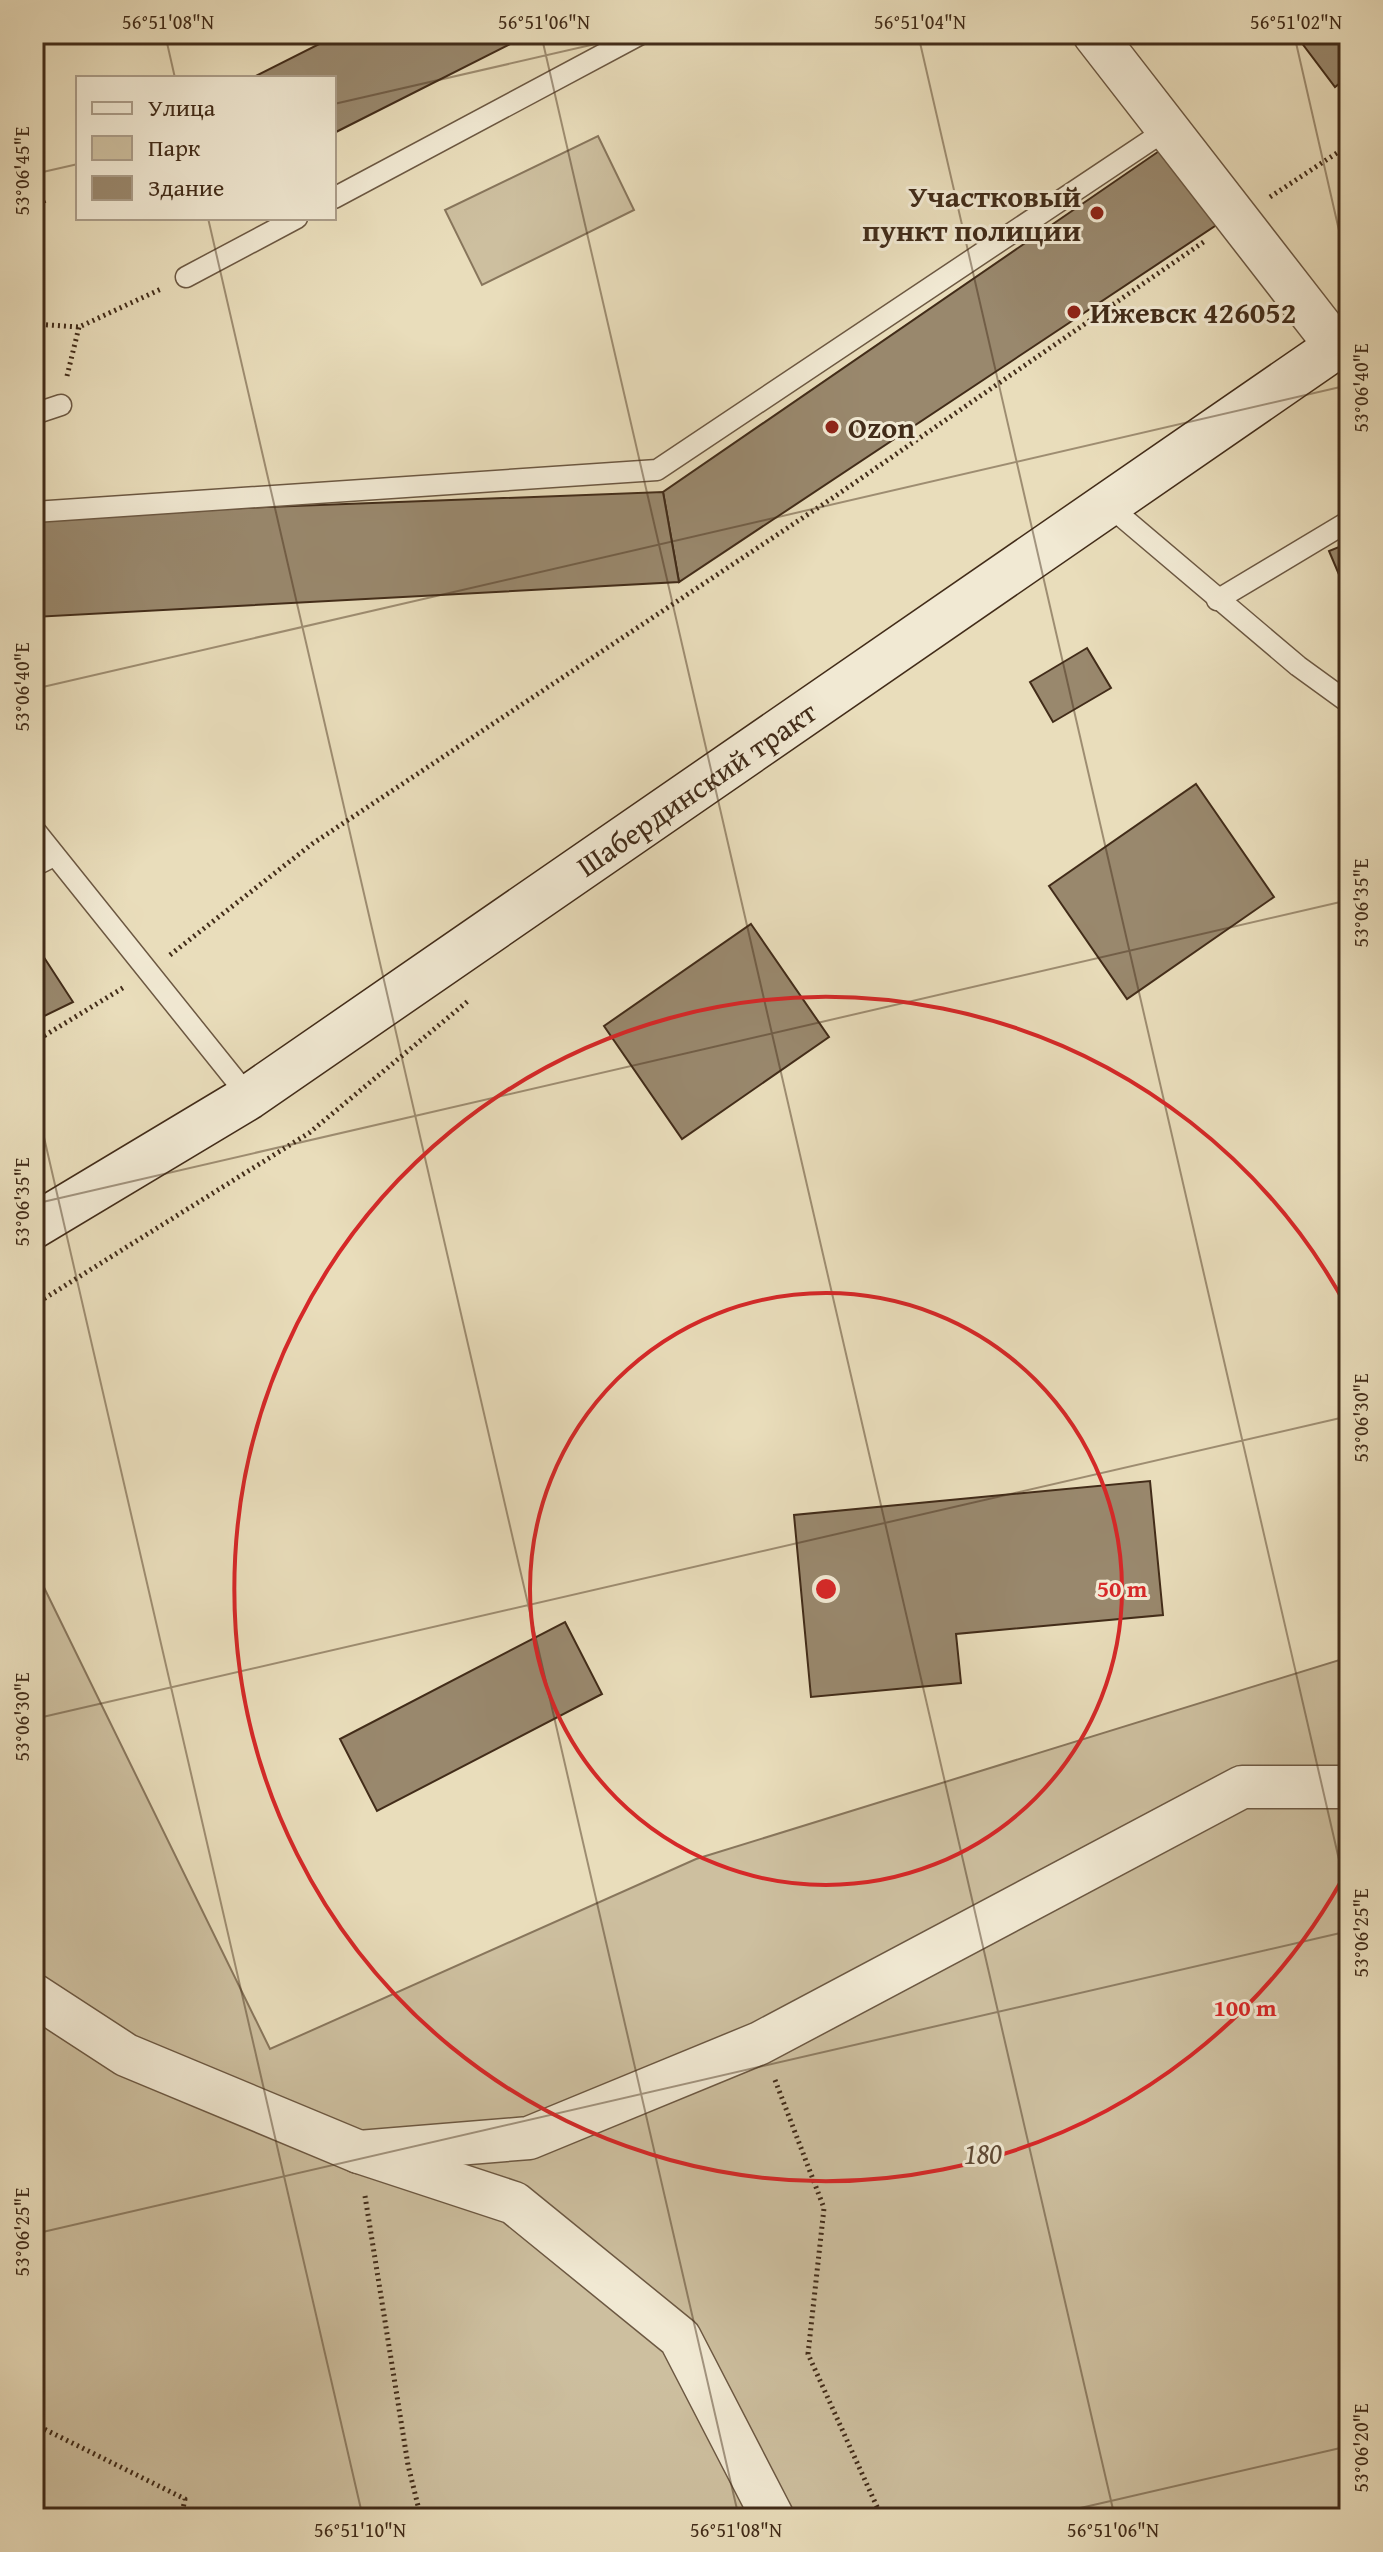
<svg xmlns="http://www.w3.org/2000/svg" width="1383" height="2552" font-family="'Gentium Book Plus',serif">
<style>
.green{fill:#cdbf9f;stroke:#88765c;stroke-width:2}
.building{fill:#99886d;stroke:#422c19;stroke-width:2}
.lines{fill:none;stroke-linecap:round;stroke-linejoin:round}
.lane-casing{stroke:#6c5842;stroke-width:23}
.street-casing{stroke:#6c5842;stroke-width:45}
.secondary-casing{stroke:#422c19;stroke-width:47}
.path{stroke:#422c19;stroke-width:5;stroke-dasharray:2 4;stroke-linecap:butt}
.lane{stroke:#f1e9d3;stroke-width:20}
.street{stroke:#f1e9d3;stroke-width:42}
.secondary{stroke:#f1e9d3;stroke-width:44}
.ticks{fill:none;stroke:#422c19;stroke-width:2;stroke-opacity:0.45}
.ring{fill:none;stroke:#d62828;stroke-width:4}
.poi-dot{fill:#8f2418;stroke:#f1e9d3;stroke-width:3}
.labels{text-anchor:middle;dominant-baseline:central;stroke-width:6;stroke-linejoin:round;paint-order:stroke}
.poi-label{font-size:30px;font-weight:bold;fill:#422c19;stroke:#f1e9d3;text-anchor:start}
.street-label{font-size:30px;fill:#422c19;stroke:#f1e9d3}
.park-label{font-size:30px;font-style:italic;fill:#5e4934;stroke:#f1e9d3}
.centre{fill:#d62828;stroke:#f1e9d3;stroke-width:4}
.ring-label{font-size:24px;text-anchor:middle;font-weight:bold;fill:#d62828;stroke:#f1e9d3;stroke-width:6;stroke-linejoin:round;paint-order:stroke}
.neatline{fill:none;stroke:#422c19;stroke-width:3}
.ticks-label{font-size:20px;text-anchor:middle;fill:#422c19}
</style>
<rect width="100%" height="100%" fill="#e9ddbb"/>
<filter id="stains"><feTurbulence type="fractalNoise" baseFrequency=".0025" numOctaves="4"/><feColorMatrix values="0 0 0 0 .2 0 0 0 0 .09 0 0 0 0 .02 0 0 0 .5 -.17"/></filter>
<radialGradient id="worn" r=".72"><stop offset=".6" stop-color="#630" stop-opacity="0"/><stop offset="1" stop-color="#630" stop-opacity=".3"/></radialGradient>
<g class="green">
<polygon points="598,136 634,210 482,285 445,210"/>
<polygon points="34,1567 270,2049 696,1859 1349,1657 1349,2518 34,2518"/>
</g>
<g class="building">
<polygon points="339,34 530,34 334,133 334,78 252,78"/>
<polygon points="1295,34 1349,34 1349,76 1335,87"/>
<polygon points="1165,147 1224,220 679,582 663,492"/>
<polygon points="34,179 45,202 34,208"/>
<polygon points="663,492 679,582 34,617 34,516"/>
<polygon points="1349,543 1349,598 1329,551"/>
<polygon points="1087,648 1111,688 1053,722 1030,682"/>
<polygon points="1196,784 1274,897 1127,999 1049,886"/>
<polygon points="751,924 829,1037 682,1139 604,1026"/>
<polygon points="34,942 73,1002 34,1021"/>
<polygon points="1150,1481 1163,1615 956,1634 961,1683 811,1697 794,1515"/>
<polygon points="565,1622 602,1694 377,1811 340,1739"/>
</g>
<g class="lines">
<defs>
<g id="lane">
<polyline points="334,198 641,34"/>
<polyline points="186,277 297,218"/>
<polyline points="34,414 61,405"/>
<polyline points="1108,505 1298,666 1349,703"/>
<polyline points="34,512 657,470 1166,130"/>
<polyline points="1217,600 1349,521"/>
<polyline points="34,829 249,1097"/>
<polyline points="34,866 54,856"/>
</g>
<g id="street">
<polyline points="1094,34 1337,347"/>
<polyline points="34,1995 126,2055 359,2152 514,2203 680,2338 773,2518"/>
<polyline points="359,2152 529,2138 760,2043 1242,1787 1349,1787"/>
</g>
<g id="secondary">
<path id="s1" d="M34,1226L249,1097L1349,338"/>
</g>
</defs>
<use href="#lane" class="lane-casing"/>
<use href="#street" class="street-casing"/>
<use href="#secondary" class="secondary-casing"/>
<g class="path">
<polyline points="1270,197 1349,145"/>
<polyline points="34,324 79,327 161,289"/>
<polyline points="67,376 79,327"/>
<polyline points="170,955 312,844 834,497 1205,241"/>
<polyline points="34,1042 126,986"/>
<polyline points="34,1305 309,1133 468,1001"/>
<polyline points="775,2080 824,2208 808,2354 878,2509 876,2518"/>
<polyline points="365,2196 408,2465 421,2518"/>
<polyline points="34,2424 185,2499 181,2518"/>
</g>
<use href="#lane" class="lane"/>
<use href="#street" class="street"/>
<use href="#secondary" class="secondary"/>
</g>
<path class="ticks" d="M165,34L175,78M541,34L1115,2518M918,34L1349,1903M1294,34L1349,274M334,104L639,34M34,174L78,164M208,218L739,2518M34,689L1349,385M34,1094L363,2518M34,1204L1349,900M34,1719L1349,1416M34,2234L1349,1931M1037,2518L1349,2446"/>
<g class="ring">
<circle cx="826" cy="1589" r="296"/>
<path d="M1349 1867A592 592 0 1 1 1349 1311"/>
</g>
<g class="poi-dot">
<circle cx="1097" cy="213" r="8"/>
<circle cx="1074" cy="312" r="8"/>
<circle cx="832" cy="427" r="8"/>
</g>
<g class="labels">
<g class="poi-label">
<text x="1081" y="196" text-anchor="end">Участковый<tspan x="1081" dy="34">пункт полиции</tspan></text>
<text x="1090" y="312">Ижевск 426052</text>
<text x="848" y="427">Ozon</text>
</g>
<g class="street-label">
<text stroke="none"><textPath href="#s1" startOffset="794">Шабердинский тракт</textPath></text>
</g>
<g class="park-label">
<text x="983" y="2153">180</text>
</g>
</g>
<circle cx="826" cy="1589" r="12" class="centre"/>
<g class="ring-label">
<text x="1122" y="1597">50 m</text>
<text x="1245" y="2016">100 m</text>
</g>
<rect width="1383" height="2552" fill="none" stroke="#e9ddbb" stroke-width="88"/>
<rect x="76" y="76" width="260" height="144" fill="#f1e9d3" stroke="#ab9d89" stroke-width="2"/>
<rect x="92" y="102" width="40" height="12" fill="#f1e9d3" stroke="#ab9d89" stroke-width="2"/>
<text x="148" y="116" font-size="24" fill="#422c19">Улица</text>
<rect x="92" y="136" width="40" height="24" fill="#cdbf9f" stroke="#ab9d89" stroke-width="2"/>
<text x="148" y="156" font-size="24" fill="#422c19">Парк</text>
<rect x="92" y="176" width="40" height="24" fill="#99886d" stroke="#ab9d89" stroke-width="2"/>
<text x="148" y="196" font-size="24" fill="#422c19">Здание</text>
<rect x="44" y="44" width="1295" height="2464" class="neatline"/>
<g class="ticks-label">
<text x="168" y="29">56°51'08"N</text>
<text x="544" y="29">56°51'06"N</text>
<text x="920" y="29">56°51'04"N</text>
<text x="1296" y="29">56°51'02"N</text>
<text transform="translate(22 171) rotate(-90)" y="7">53°06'45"E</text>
<text transform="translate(1361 388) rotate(-90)" y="7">53°06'40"E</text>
<text transform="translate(22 687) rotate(-90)" y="7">53°06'40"E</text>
<text transform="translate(1361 903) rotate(-90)" y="7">53°06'35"E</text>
<text transform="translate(22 1202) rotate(-90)" y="7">53°06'35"E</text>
<text transform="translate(1361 1418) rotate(-90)" y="7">53°06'30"E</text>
<text transform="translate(22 1717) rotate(-90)" y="7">53°06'30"E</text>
<text transform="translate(1361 1933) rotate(-90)" y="7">53°06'25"E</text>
<text transform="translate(22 2232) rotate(-90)" y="7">53°06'25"E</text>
<text transform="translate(1361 2448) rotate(-90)" y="7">53°06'20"E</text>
<text x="360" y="2537">56°51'10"N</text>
<text x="736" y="2537">56°51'08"N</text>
<text x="1113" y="2537">56°51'06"N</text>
</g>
<rect width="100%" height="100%" filter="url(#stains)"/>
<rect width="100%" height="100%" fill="url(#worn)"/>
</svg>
